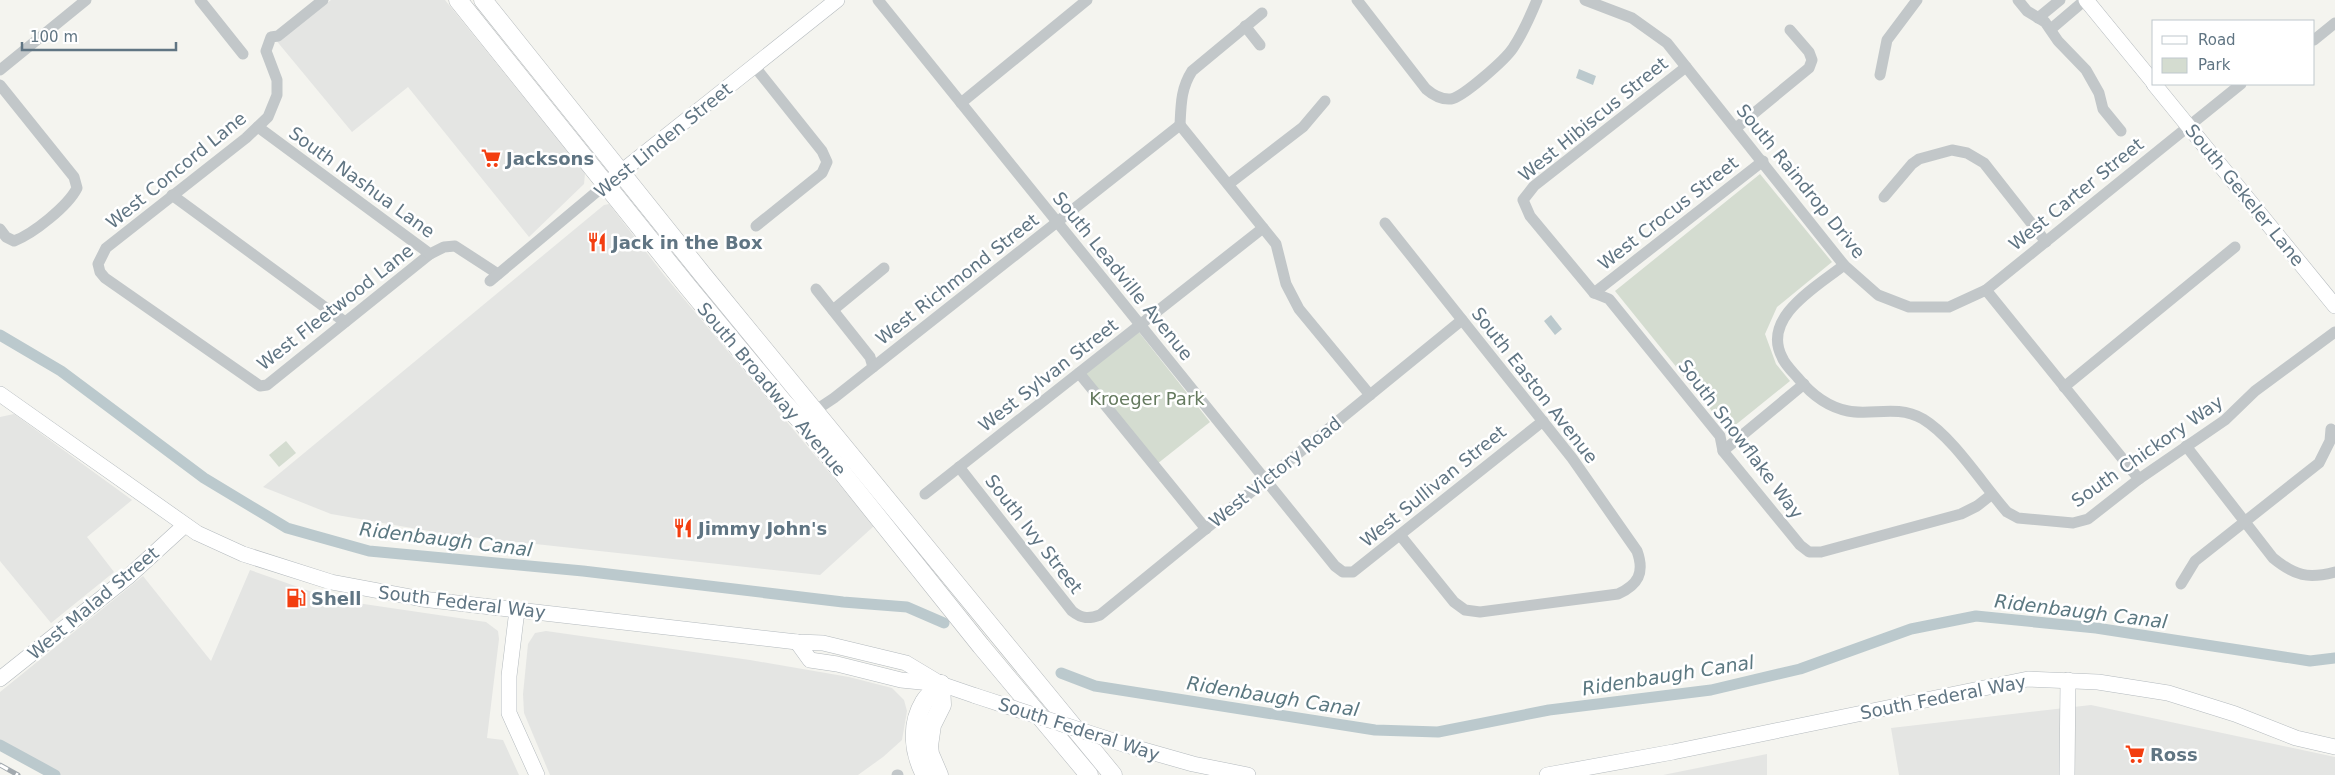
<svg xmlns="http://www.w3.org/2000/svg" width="2335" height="775" font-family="'DejaVu Sans',sans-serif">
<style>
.built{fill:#e4e5e3}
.green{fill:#d4dcd0}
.water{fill:#bbc9cd}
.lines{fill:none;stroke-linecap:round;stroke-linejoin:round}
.canal{stroke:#bbc9cd;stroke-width:11}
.secondary-casing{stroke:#b4babe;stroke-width:16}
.primary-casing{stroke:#b5babd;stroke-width:19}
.street{stroke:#c2c7c9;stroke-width:11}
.secondary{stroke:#fff;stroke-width:15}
.primary{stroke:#fff;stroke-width:18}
.rail-casing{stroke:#a2a9ae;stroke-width:5}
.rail{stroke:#fff;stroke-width:3;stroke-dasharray:9;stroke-linecap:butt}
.secondary-bridge-casing{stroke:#b4babe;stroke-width:16;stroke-linecap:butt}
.secondary-bridge{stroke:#fff;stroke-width:15}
.labels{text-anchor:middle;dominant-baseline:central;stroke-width:5;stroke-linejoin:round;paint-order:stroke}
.street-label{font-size:18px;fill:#607583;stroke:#fff}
.poi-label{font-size:18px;font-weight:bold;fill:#607583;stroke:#fff;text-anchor:start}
.park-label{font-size:18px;fill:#657a5f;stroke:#fff}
.water-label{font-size:19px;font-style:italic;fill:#5b7881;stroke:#fff}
</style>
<rect width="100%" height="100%" fill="#f4f4ef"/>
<g class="built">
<polygon points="331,0 445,0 582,169 585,174 584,184 529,237 408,87 352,132 275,39"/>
<polygon points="609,204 664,275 874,526 820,575 452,535 331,514 263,487 604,205"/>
<polygon points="14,414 132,500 87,537 114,572 51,623 0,561 0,417"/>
<polygon points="250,570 315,593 357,603 486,622 498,631 499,639 487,738 503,740 519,775 57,775 0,741 0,692 143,576 211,661"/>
<polygon points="546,631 750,660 849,677 892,688 904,700 907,711 902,740 883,757 858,775 550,775 524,713 523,694 528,644 535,633"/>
<polygon points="2091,705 2335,757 2335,775 1899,775 1891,728"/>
<polygon points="1767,754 1767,775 1663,775"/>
</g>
<g class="green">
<polygon points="1760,174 1832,262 1777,307 1765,334 1776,364 1790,381 1728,431 1615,291"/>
<polygon points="1138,331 1210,422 1157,464 1085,374"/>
<polygon points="286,441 296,453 279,467 269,455"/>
</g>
<g class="water">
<polygon points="1579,69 1596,76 1593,85 1576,78"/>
<polygon points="1551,315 1562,329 1555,335 1544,321"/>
</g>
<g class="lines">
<g class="canal">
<polyline points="0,335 61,371 204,478 287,528 369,551 583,571 843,602 907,607 944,623"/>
<polyline points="1061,673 1095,686 1375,730 1438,732 1549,710 1711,690 1800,669 1911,629 1976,616 2096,628 2310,661 2335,658"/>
<polyline points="0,745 55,775"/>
</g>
<defs>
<g id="secondary">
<polyline points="2086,0 2154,83"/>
<polyline points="2154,84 2335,306"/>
<polyline points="611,180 837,0"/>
<polyline points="0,394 197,533 243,554 331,582 422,599 797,642 823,643 906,663 941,684"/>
<polyline points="517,610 509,676 509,713 537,775"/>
<polyline points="797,642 810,660 837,664 901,680 941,684 976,696"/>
<polyline points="0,679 128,577 185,525"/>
<polyline points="1126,745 1193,764 1248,775"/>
<polyline points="1547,775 1673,752 2028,679 2098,682 2168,693 2235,714 2296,738 2335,747"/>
<polyline points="2067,775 2068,680"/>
</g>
<g id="primary">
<polyline points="458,0 688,287 784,403 801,421 981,646 1089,775"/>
<polyline points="483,0 703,275 1113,775"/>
<path d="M925,775C913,752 910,725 924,702C928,695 935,690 941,684"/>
<polyline points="939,775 930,754 929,746 932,725 942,705 941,684"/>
</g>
</defs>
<use href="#secondary" class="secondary-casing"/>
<use href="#primary" class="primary-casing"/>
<g class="street">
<polyline points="200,0 243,54"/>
<polyline points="323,0 278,36 271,37 266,51 277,80 277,95 268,117 246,138 106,248 98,264 100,272 105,278 260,386 267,385 430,254"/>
<polyline points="878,0 1335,566 1343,572 1353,572 1543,421"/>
<path d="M1357,0L1426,89C1433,95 1441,100 1451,99C1463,97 1505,60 1513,48C1523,33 1530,17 1537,0"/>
<polyline points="1585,0 1632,18 1667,43 1844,265 1878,295 1909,307 1949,307 1986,290 2139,479"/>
<polyline points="2018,0 2027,11 2045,22 2058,41 2086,70 2099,93 2103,109 2121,131"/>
<polyline points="2038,18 2060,0"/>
<polyline points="1245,26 1260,45"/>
<polyline points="2051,29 2085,0"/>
<polyline points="2314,40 2335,23"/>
<polyline points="755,67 822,151 827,162 822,173 756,226"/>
<polyline points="1686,67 1534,186 1523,200 1530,216 1594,293 1609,299 1720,436 1723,451 1800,545 1809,552 1821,552 1961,514 1977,506 1991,495"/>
<polyline points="0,70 86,0"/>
<polyline points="1880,75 1887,40 1917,0"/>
<path d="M0,85L74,177L77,188C68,206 33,234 14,241L6,237L0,229"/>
<polyline points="961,103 1087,0"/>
<polyline points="1180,125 1276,244 1286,284 1299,309 1370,395"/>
<path d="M1180,125C1181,104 1181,88 1192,71L1262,13"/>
<polyline points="258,127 430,254 444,247 455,246 498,274"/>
<polyline points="1736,128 1809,68 1812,60 1809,52 1790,30"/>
<polyline points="1229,184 1303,127 1325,101"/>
<polyline points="172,195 345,322"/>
<polyline points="1884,197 1912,164 1919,159 1952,150 1967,153 1984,163 2046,242"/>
<path d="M1385,223L1572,458L1637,551C1645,573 1638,585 1618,594L1480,612L1465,610L1454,602L1400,535"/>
<path d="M1844,265C1818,286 1761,317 1782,357C1785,365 1793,372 1798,378C1811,394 1828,407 1848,411C1872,416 1896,404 1923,419C1953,437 1983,485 2007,512L2018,518L2073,523L2088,519L2139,479L2225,420L2255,391L2335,332"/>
<polyline points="490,281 606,184"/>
<polyline points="816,289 870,357 873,367"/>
<polyline points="1986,290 2241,84"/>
<polyline points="1594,293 1763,161"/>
<polyline points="833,310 884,268"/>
<polyline points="1079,373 1206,529"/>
<polyline points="2064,387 2235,247"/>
<polyline points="810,414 834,398 1180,125"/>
<path d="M2186,446L2273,558C2295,576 2308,579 2335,572"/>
<polyline points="1723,451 1804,384"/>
<path d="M959,467L1072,611C1082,619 1089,619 1100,615L1462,320"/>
<polyline points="925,494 1263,228"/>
<polyline points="2181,584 2195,561 2319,463 2330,441 2331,429"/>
<polyline points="897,775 898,775"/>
</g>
<use href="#secondary" class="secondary"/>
<use href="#primary" class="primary"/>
<defs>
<polyline id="rail" points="0,765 18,775"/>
</defs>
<use href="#rail" class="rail-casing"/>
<use href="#rail" class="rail"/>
<defs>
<polyline id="secondary-bridge" points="976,696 1126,745"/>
</defs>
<use href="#secondary-bridge" class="secondary-bridge-casing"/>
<use href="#secondary-bridge" class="secondary-bridge"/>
</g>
<defs>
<symbol id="supermarket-bare" viewBox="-9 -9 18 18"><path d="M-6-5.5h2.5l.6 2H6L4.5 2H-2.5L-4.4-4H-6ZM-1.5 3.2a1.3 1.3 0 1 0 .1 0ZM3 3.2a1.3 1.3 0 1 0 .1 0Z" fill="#f33e10" stroke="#fff" stroke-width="2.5" paint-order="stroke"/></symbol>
<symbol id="restaurant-bare" viewBox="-9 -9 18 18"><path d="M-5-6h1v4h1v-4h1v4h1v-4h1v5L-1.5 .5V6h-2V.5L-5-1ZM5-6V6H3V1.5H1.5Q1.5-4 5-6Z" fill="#f33e10" stroke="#fff" stroke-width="2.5" paint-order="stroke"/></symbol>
<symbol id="fuel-bare" viewBox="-9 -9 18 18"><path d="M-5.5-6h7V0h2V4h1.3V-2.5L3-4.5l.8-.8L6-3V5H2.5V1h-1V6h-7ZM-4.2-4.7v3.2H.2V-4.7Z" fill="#f33e10" stroke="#fff" stroke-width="2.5" paint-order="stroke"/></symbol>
</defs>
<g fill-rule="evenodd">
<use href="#supermarket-bare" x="477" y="144" width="28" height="28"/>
<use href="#restaurant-bare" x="583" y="228" width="28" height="28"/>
<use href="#restaurant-bare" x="669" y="514" width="28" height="28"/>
<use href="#fuel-bare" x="282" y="584" width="28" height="28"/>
<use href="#supermarket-bare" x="2121" y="740" width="28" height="28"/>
</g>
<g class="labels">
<g class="street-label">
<text transform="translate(1593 119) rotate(-39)">West Hibiscus Street</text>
<text transform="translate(663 140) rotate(-39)">West Linden Street</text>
<text transform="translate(176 170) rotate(-39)">West Concord Lane</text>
<text transform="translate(1801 181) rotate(51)">South Raindrop Drive</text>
<text transform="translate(362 182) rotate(36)">South Nashua Lane</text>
<text transform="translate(2076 194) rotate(-39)">West Carter Street</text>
<text transform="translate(2245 195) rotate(51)">South Gekeler Lane</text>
<text transform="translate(1668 213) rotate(-38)">West Crocus Street</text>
<text transform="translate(1123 276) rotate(51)">South Leadville Avenue</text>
<text transform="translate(957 279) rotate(-38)">West Richmond Street</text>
<text transform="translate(335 307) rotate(-38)">West Fleetwood Lane</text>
<text transform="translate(1048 375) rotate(-38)">West Sylvan Street</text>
<text transform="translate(1535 385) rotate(52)">South Easton Avenue</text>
<text transform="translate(772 389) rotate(50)">South Broadway Avenue</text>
<text transform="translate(1741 439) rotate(53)">South Snowflake Way</text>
<text transform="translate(2147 451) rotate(-35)">South Chickory Way</text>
<text transform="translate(1275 472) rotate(-39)">West Victory Road</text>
<text transform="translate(1433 486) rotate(-39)">West Sullivan Street</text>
<text transform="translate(1034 534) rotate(52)">South Ivy Street</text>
<text transform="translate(462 602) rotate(7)">South Federal Way</text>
<text transform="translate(93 603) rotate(-40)">West Malad Street</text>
<text transform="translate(1943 697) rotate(-11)">South Federal Way</text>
<text transform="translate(1079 729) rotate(18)">South Federal Way</text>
</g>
<g class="poi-label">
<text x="506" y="158">Jacksons</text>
<text x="612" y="242">Jack in the Box</text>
<text x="698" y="528">Jimmy John's</text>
<text x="311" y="598">Shell</text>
<text x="2150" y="754">Ross</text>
</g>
<g class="park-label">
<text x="1147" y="398">Kroeger Park</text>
</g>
<g class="water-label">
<text transform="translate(446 539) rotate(7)">Ridenbaugh Canal</text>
<text transform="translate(2081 611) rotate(7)">Ridenbaugh Canal</text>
<text transform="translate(1668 675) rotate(-9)">Ridenbaugh Canal</text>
<text transform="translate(1273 696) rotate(9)">Ridenbaugh Canal</text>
</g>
</g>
<rect x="2152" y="20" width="162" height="65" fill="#ffffff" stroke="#bfc8cd"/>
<rect x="2162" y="36" width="25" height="8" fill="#ffffff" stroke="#bfc8cd"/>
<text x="2198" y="45" font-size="15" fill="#607583">Road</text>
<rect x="2162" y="58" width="25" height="15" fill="#d4dcd0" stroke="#bfc8cd"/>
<text x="2198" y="70" font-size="15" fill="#607583">Park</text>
<path d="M22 42v8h154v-8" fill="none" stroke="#607583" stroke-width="2.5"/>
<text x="30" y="42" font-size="15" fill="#607583" stroke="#ffffff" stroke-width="4" paint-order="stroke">100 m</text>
</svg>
